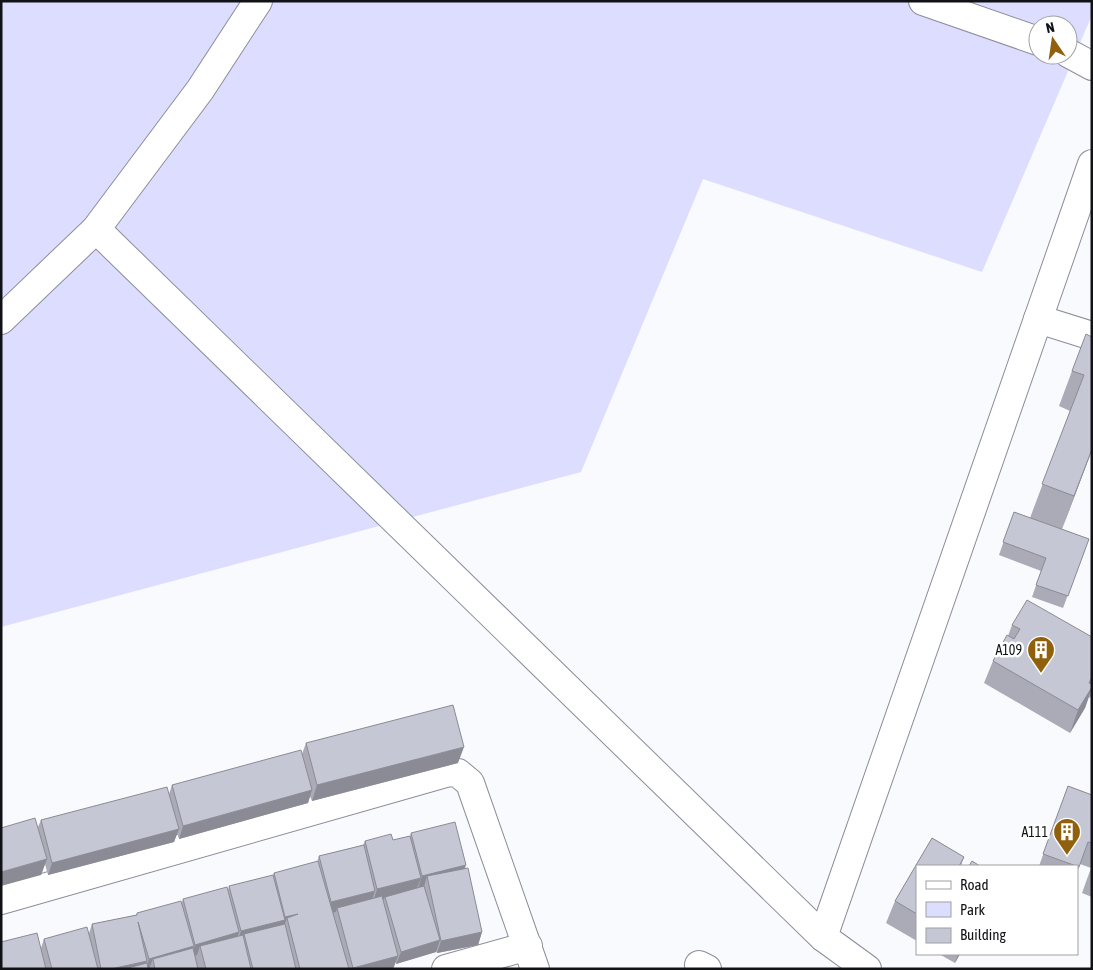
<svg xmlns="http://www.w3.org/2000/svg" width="1093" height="970" font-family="'Asap Condensed',sans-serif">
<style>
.green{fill:#dcddff;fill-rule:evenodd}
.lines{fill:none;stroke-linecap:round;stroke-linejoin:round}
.minor-casing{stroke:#8c8d9a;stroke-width:30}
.minor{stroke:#fff;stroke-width:28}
.wall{fill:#aaabb7}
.shaded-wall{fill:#8b8b95}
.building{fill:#c6c7d5;stroke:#8b8b95}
.labels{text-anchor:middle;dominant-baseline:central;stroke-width:5;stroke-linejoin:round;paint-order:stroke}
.poi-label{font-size:14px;fill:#111216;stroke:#fff;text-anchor:end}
</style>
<rect width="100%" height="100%" fill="#f9fafd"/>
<path class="green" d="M1,1H1092V15L982,272L703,179L581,472L1,627ZM1038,25H1068V55H1038Z"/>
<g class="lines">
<defs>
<g id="minor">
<polyline points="923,1 1038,41"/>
<polyline points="1068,53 1092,66"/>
<polyline points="96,229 823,937 867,969"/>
<polyline points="1038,319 1092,336"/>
<polyline points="1,320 96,229 200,90 258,1"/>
<polyline points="1,900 449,772 458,773 470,783 535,969"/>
<polyline points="823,937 1092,164"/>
<polyline points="699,965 707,969"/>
<polyline points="446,969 528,946"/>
</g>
</defs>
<use href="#minor" class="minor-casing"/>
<use href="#minor" class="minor"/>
</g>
<g class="wall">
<polygon points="1092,337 1092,450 1062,529 1089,539 1063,608 1032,597 1041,571 999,555 1014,512 1030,518 1070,411 1059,406 1072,371"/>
<polygon points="1012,625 1092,637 1092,694 1090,698 1089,697 1085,708 1070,733 984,683 993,661 1008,636"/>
<polygon points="306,743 458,763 312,801 310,796 308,803 179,839 177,833 174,842 48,875 45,864 41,875 38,827 41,820 169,794 172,785 302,754"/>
<polygon points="1068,786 1092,795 1092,897 1082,893 1091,868 1080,864 1077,873 1077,866 1039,866"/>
<polygon points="411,833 465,868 482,932 478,945 437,953 436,951 436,952 396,964 396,961 393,969 1,969 41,948 44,939 89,933 92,924 136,915 137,913 182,902 183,899 228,890 229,886 273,875 274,873 317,862 319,856 363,845 365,841 393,840 410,836"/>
<polygon points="932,838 964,857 961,866 917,866 917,941 886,923 895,901"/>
<polygon points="939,954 960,954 955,963"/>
</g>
<g class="shaded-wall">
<polygon points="1092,449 1092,450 1061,532 1074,496"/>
<polygon points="1092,687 1085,708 1070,733 1078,710"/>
<polygon points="464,747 458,763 312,801 317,785"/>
<polygon points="312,790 308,803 179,839 183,826"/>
<polygon points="179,829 174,842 48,875 52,863"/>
<polygon points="47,859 41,875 1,886 1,872"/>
<polygon points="466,865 462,877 427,876 424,887 418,888 422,876"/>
<polygon points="421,878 416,890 385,897 384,899 373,902 377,889"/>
<polygon points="375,891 371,903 337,908 336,912 326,914 331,902"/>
<polygon points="298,914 287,918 283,929 244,934 241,942 237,943 241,931 284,920 285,917"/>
<polygon points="239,932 235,945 200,946 197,955 191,957 195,945"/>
<polygon points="482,932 478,945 437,953 441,941"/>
<polygon points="440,940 436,952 396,964 401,952"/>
<polygon points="194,946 190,959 153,959 149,969 145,969 149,959"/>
<polygon points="958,954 960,954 955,963"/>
<polygon points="398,956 393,969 353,969 353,968"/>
<polygon points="147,961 144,969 111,969"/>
</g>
<g class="building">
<polygon points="1086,334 1092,337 1092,449 1074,496 1042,484 1084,375 1072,371"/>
<polygon points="1014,512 1089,539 1068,596 1036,585 1046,558 1003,542"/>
<polygon points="1027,600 1092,637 1092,677 1089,683 1092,684 1092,687 1078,710 993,661 1007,635 1014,639 1020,629 1012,625"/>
<polygon points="453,705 464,747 317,785 306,743"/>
<polygon points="301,750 312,790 183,826 172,785"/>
<polygon points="1068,786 1092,795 1092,843 1088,842 1079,867 1043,854"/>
<polygon points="167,787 179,829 52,863 41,820"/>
<polygon points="35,818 47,859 1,872 1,828"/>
<polygon points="455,822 466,865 422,876 411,833"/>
<polygon points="391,834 393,840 410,836 421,878 377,889 365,841"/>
<polygon points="932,838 964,857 959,866 917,866 917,914 895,901"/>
<polygon points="364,845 375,891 331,902 319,856"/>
<polygon points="318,861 349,969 300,969 287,918 298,914 285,917 274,873"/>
<polygon points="972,861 980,866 969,866"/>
<polygon points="468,868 482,932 441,941 427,876"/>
<polygon points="273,875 285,920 241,931 229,886"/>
<polygon points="424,886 440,940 401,952 385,897"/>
<polygon points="227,887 239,932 195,945 183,899"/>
<polygon points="382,896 398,956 353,968 337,908"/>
<polygon points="181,901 194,946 149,959 138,922 147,961 111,969 101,969 92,924 137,915 137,913"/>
<polygon points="285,924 296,969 253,969 244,934"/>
<polygon points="87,927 98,969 52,969 44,939"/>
<polygon points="37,933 46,969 1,969 1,942"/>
<polygon points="243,935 251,969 206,969 200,946"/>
<polygon points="193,948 198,969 155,969 153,959"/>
<polygon points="147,963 148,969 124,969"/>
</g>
<defs>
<symbol id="building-pin" viewBox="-11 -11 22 30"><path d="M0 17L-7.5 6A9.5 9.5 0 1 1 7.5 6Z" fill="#90600c" stroke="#fff"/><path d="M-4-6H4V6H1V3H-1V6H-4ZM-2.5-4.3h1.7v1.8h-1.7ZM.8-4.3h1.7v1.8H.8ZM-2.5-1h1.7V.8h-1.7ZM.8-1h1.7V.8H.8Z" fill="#fff"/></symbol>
</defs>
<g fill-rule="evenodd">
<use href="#building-pin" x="1025" y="634" width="32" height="43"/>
<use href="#building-pin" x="1051" y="816" width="32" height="43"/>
</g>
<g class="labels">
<g class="poi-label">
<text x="1022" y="650">A109</text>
<text x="1048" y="832">A111</text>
</g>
</g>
<rect width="1093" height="970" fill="none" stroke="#111216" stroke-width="5"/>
<rect x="916" y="865" width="162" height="90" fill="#ffffff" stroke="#a0a0a2"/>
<rect x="926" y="881" width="25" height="8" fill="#ffffff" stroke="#a0a0a2"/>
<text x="960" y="890" font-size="15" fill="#111216">Road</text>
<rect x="926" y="902" width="25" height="15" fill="#dcddff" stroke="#a0a0a2"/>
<text x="960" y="915" font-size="15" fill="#111216">Park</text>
<rect x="926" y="928" width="25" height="15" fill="#c6c7d5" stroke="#a0a0a2"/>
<text x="960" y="940" font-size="15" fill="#111216">Building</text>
<g transform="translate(1053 40) rotate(347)"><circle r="24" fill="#ffffff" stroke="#a0a0a2"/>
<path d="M0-4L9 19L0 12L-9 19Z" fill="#90600c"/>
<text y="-8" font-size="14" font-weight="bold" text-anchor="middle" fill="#111216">N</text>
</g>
</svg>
